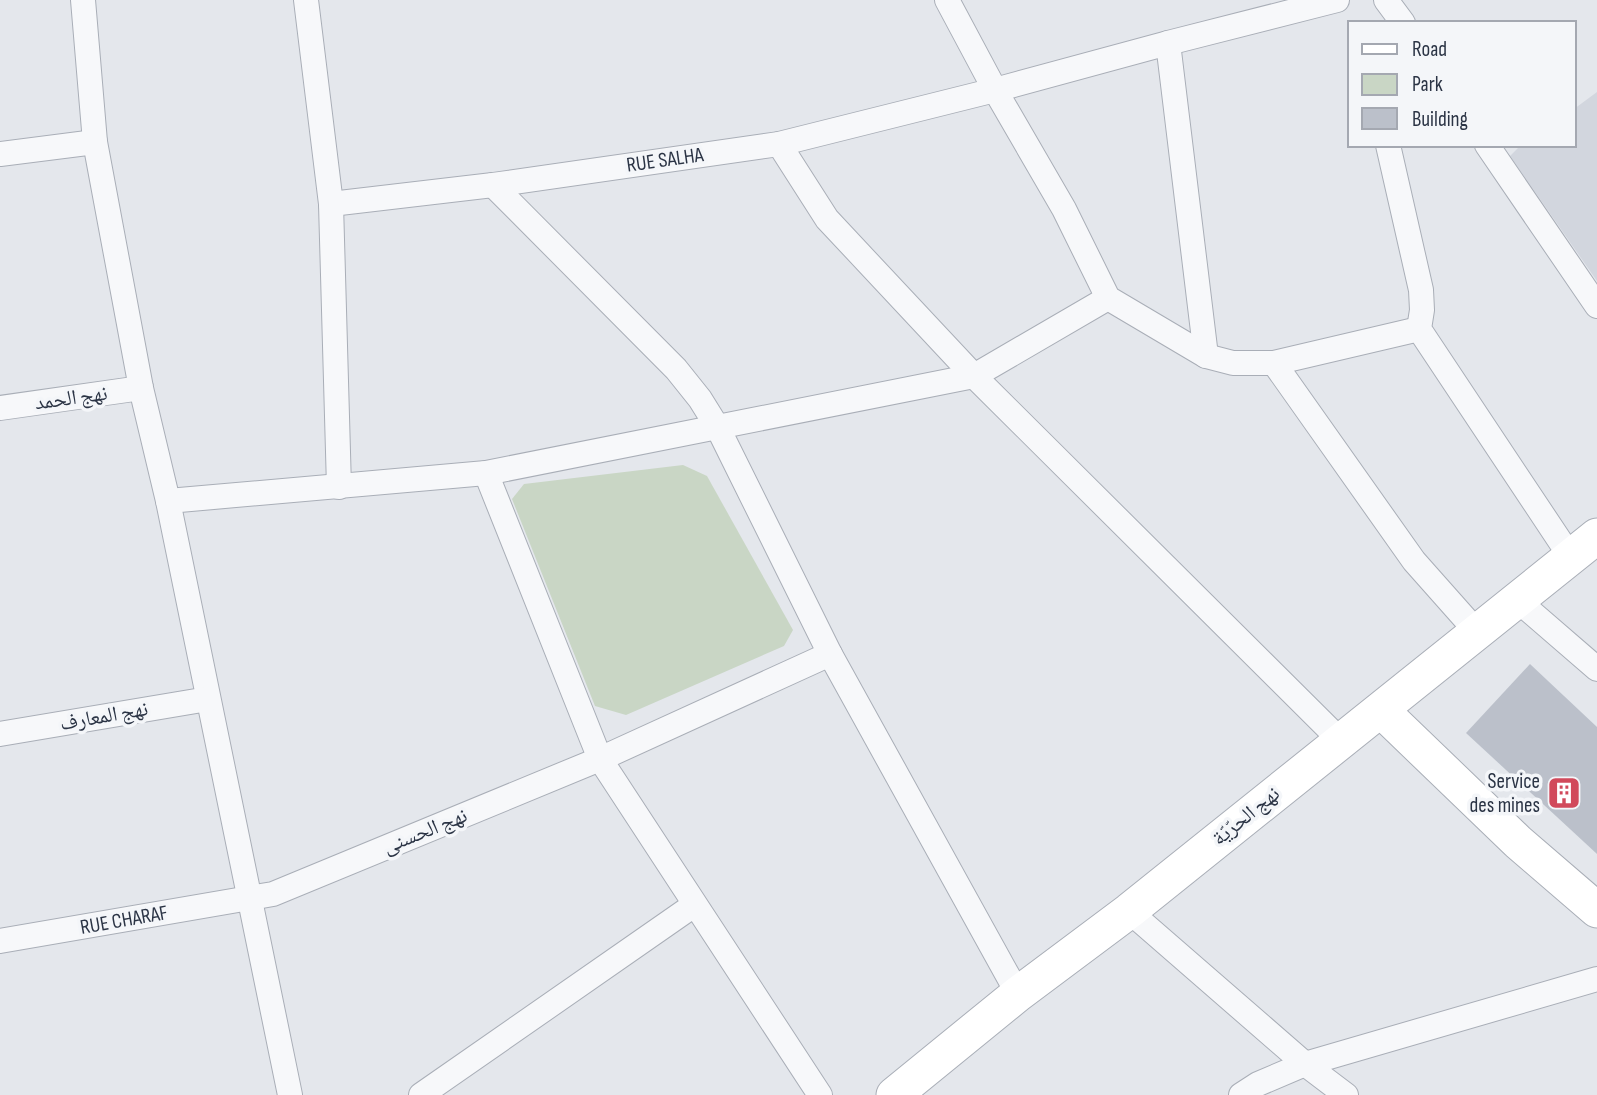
<svg xmlns="http://www.w3.org/2000/svg" width="1597" height="1095" font-family="'Sofia Sans Condensed','Noto Naskh Arabic',sans-serif">
<style>
.built{fill:#d2d6de}
.green{fill:#c9d6c5}
.building{fill:#bbc0ca}
.lines{fill:none;stroke-linecap:round;stroke-linejoin:round}
.street-casing{stroke:#a9aeb7;stroke-width:26}
.secondary-casing{stroke:#a9aeb7;stroke-width:37}
.street{stroke:#f7f8fa;stroke-width:24}
.secondary{stroke:#fff;stroke-width:35}
.labels{text-anchor:middle;dominant-baseline:central;stroke-width:7;stroke-linejoin:round;paint-order:stroke}
.street-label{font-size:21px;fill:#2b3445;stroke:#f4f6f9}
.poi-label{font-size:21px;fill:#2b3445;stroke:#f4f6f9;text-anchor:end}
</style>
<rect width="100%" height="100%" fill="#e4e7ec"/>
<polygon class="built" points="1597,92 1597,281 1510,156 1521,145 1574,145 1574,109"/>
<polygon class="green" points="683,465 707,476 793,630 784,646 626,715 595,706 512,499 524,484"/>
<polygon class="building" points="1530,664 1597,727 1597,854 1466,733"/>
<g class="lines">
<defs>
<g id="street">
<polyline points="83,0 95,142 141,388 168,501 290,1095"/>
<polyline points="306,0 331,204 339,487"/>
<polyline points="947,0 995,90 1064,209 1108,298 1206,356 1233,363 1274,363 1419,329"/>
<polyline points="1386,0 1403,23"/>
<polyline points="1168,43 1337,0"/>
<polyline points="779,144 827,219 974,376 1340,740"/>
<polyline points="1388,145 1421,290 1422,310 1419,329 1570,556"/>
<polyline points="1487,145 1597,306"/>
<polyline points="0,154 95,142"/>
<polyline points="493,185 676,369 700,399 718,428 830,654 1018,994"/>
<polyline points="331,204 493,185 779,144 995,90 1168,43 1206,356"/>
<polyline points="1274,363 1414,561 1477,632"/>
<polyline points="0,408 141,388"/>
<polyline points="486,473 600,759 820,1095"/>
<polyline points="168,501 486,473 974,376 1108,298"/>
<polyline points="1516,599 1597,669"/>
<polyline points="0,734 208,699"/>
<polyline points="1129,911 1305,1064 1346,1095"/>
<polyline points="0,941 273,894 600,759 830,654"/>
<polyline points="421,1095 694,905"/>
<polyline points="1241,1095 1258,1084 1305,1064 1597,979"/>
</g>
<g id="secondary">
<polyline points="1381,710 1518,842 1597,910"/>
<polyline points="894,1095 1018,994 1129,911 1597,536"/>
</g>
</defs>
<use href="#street" class="street-casing"/>
<use href="#secondary" class="secondary-casing"/>
<use href="#street" class="street"/>
<use href="#secondary" class="secondary"/>
</g>
<defs>
<symbol id="building-square" viewBox="-11 -11 22 22"><rect x="-9" y="-9" width="18" height="18" rx="4" fill="#d1495b" stroke="#f4f6f9"/><path d="M-4-6H4V6H1V3H-1V6H-4ZM-2.5-4.3h1.7v1.8h-1.7ZM.8-4.3h1.7v1.8H.8ZM-2.5-1h1.7V.8h-1.7ZM.8-1h1.7V.8H.8Z" fill="#fff"/></symbol>
</defs>
<g fill-rule="evenodd">
<use href="#building-square" x="1545" y="774" width="38" height="38"/>
</g>
<g class="labels">
<g class="street-label">
<text transform="translate(665 160) rotate(-8)">RUE SALHA</text>
<text transform="translate(71 398) rotate(-8)">نهج الحمد</text>
<text transform="translate(104 716) rotate(-10)">نهج المعارف</text>
<text transform="translate(1246 816) rotate(-39)">نهج الحرّيّة</text>
<text transform="translate(425 831) rotate(-22)">نهج الحسنى</text>
<text transform="translate(124 920) rotate(-10)">RUE CHARAF</text>
</g>
<g class="poi-label">
<text x="1540" y="781">Service<tspan x="1540" dy="24">des mines</tspan></text>
</g>
</g>
<rect x="1348" y="21" width="228" height="126" fill="#f4f6f9" stroke="#a4a8b1" stroke-width="2"/>
<rect x="1362" y="44" width="35" height="10" fill="#ffffff" stroke="#a4a8b1" stroke-width="2"/>
<text x="1412" y="56" font-size="21" fill="#2b3445">Road</text>
<rect x="1362" y="74" width="35" height="21" fill="#c9d6c5" stroke="#a4a8b1" stroke-width="2"/>
<text x="1412" y="91" font-size="21" fill="#2b3445">Park</text>
<rect x="1362" y="108" width="35" height="21" fill="#bbc0ca" stroke="#a4a8b1" stroke-width="2"/>
<text x="1412" y="126" font-size="21" fill="#2b3445">Building</text>
</svg>
